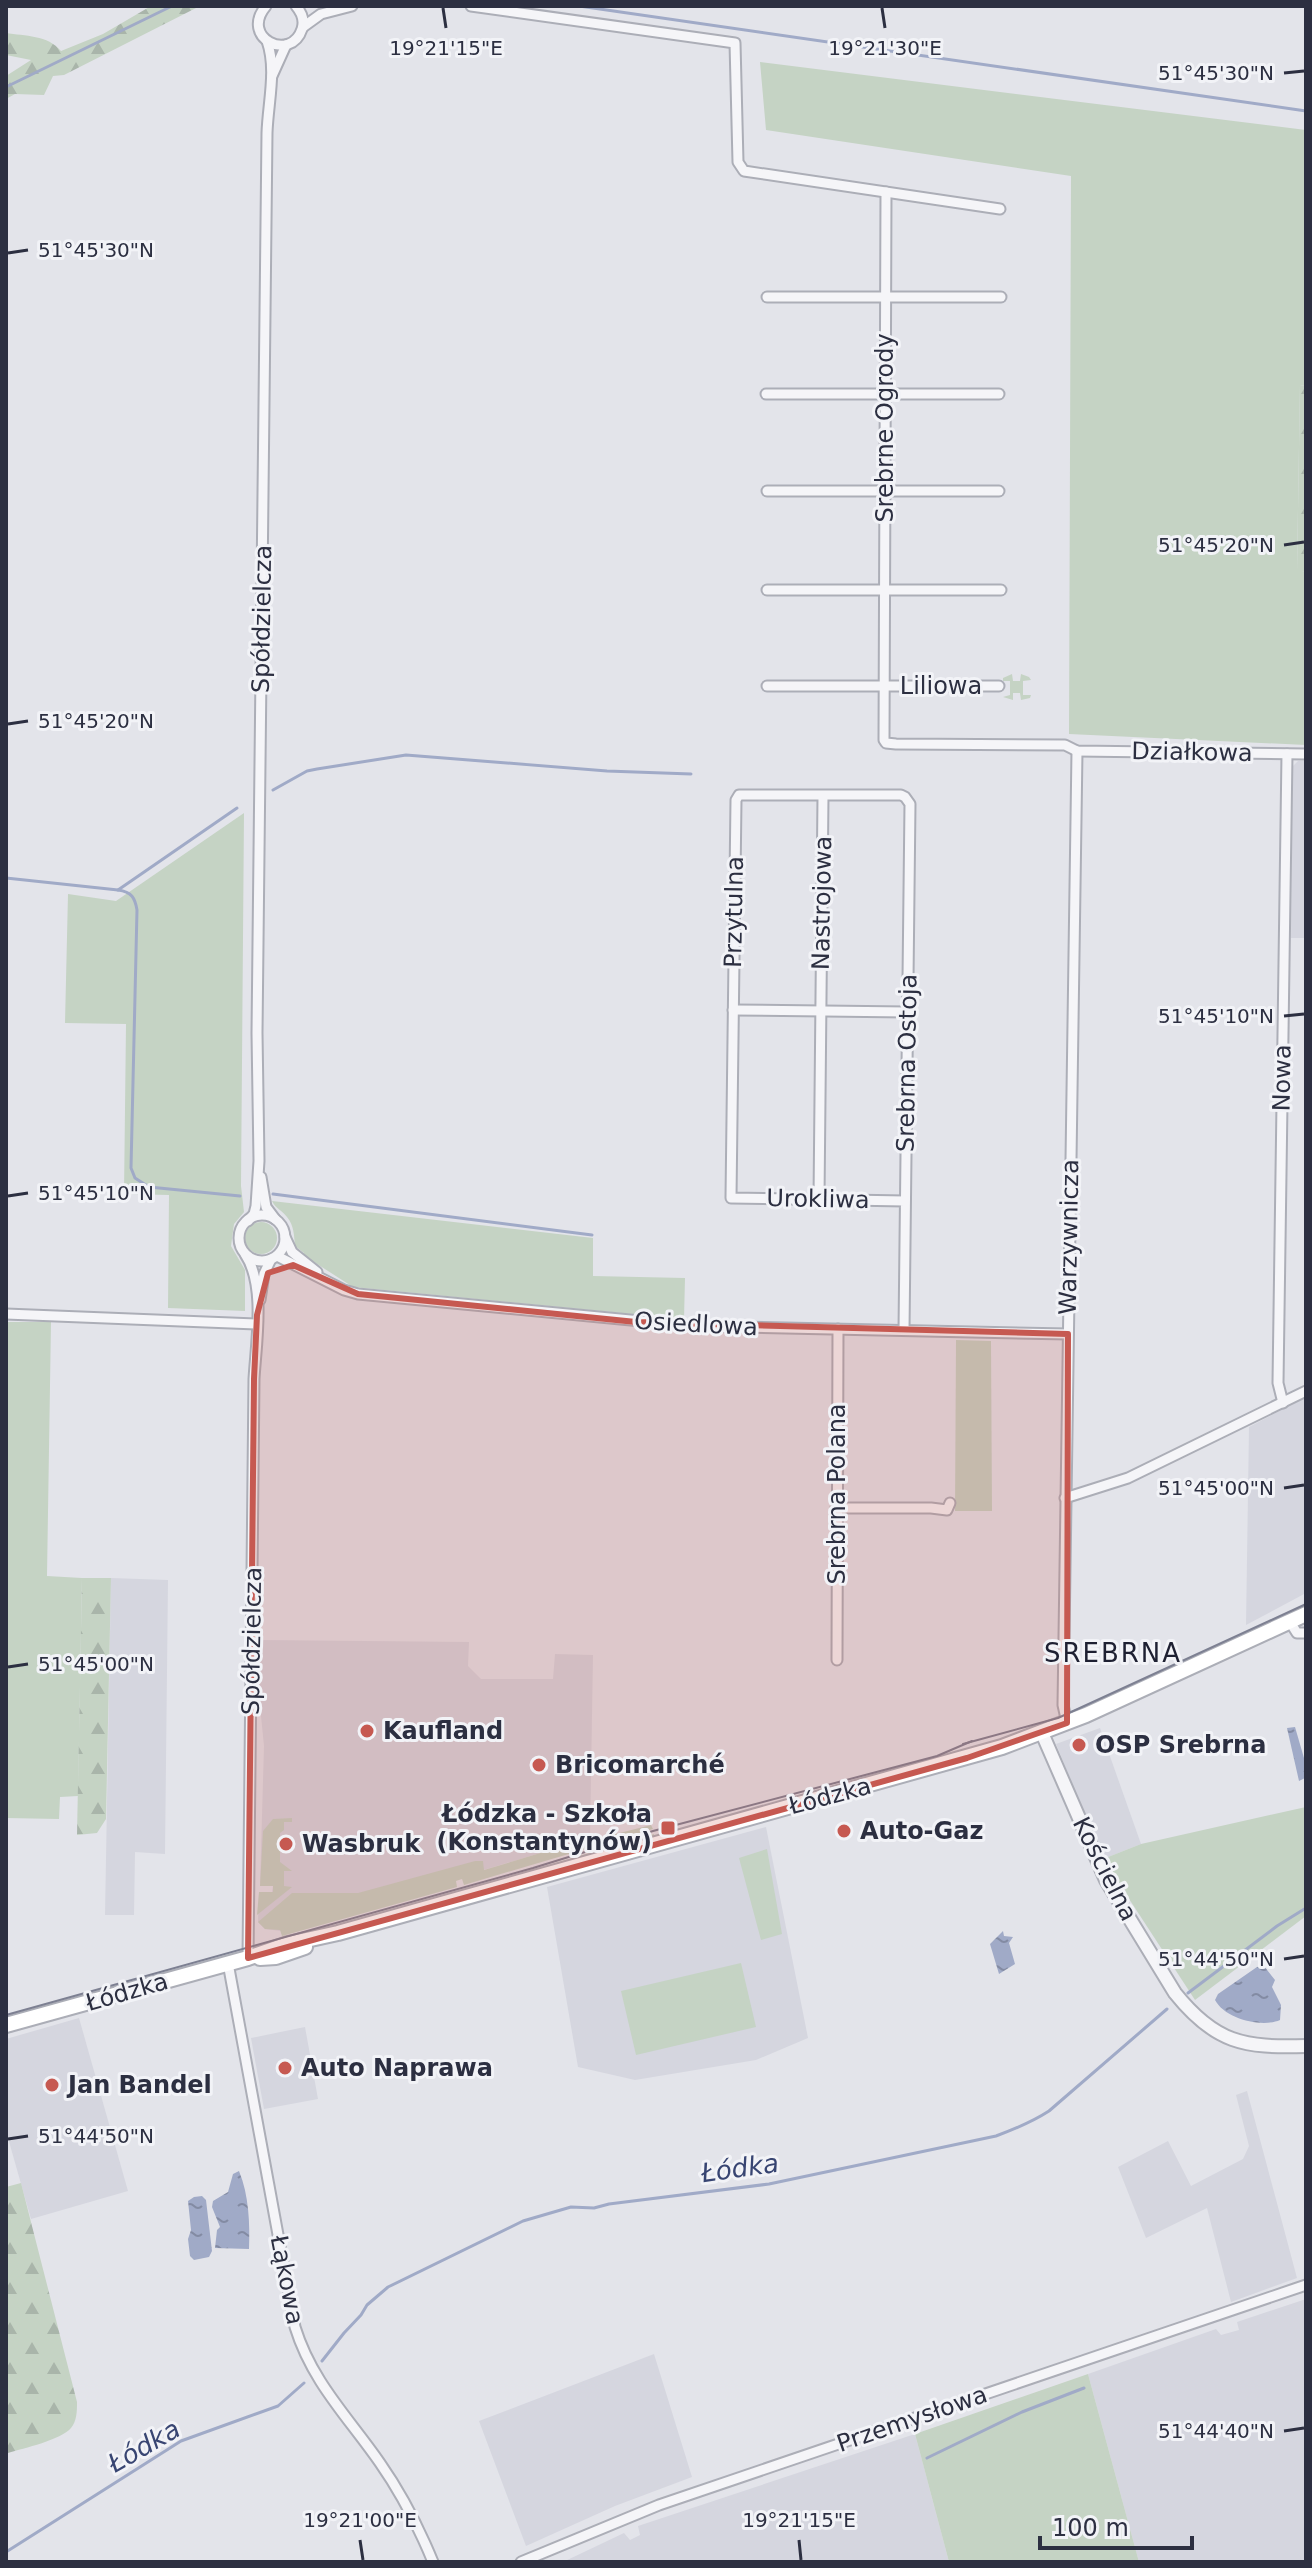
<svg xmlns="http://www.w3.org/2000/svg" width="1312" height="2568" font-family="'DejaVu Sans',sans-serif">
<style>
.built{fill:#d5d6df}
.green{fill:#c5d3c4}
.forest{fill:url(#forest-firs)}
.water{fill:url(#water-ripples)}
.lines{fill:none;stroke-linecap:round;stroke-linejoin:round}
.stream{stroke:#a0aac7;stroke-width:3}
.minor-casing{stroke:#acaeb7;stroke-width:13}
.tertiary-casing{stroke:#acaeb7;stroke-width:16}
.secondary-casing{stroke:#acaeb7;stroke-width:18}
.minor{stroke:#f5f5f8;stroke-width:9}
.tertiary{stroke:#f5f5f8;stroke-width:12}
.secondary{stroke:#fff;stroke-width:14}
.tram{stroke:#7d8092;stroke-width:2}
.marked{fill:#c65951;fill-opacity:0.2;stroke:#c65951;stroke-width:6;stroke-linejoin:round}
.ticks{fill:none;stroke:#2c2f41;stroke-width:3}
.poi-dot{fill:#c65951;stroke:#f2f3f7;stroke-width:3}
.labels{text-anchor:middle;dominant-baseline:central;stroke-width:6;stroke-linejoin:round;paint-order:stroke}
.street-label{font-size:24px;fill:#2c2f41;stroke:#f2f3f7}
.poi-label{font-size:24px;font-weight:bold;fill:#2c2f41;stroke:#f2f3f7;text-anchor:start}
.neighbourhood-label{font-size:26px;letter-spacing:2px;fill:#1e2032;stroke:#f2f3f7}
.water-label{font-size:26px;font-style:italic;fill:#384572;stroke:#f2f3f7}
.ticks-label{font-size:20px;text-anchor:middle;fill:#2c2f41;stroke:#f2f3f7;stroke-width:6;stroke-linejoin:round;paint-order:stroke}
</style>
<defs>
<pattern id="forest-firs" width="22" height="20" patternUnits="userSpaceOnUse" patternTransform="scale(2)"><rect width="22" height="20" fill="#c5d3c4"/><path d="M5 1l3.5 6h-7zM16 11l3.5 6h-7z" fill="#a9b5aa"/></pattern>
<pattern id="water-ripples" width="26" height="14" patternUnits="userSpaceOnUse" patternTransform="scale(2)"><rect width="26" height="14" fill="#a0aac7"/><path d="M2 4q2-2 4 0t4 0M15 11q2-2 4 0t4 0" fill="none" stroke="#838ba3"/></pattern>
</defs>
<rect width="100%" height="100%" fill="#e3e4ea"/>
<g class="built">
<polygon points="1298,761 1306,761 1306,938 1291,938 1292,767"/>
<polygon points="1306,1397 1306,1593 1246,1625 1249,1427"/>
<polygon points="111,1578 168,1580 165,1854 135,1852 134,1915 105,1915"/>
<polygon points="260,1640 469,1642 468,1666 481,1679 553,1679 555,1654 593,1655 590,1838 281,1931 265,1929 258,1922 259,1892 272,1892 273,1886 260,1886 264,1746 259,1696"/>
<polygon points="1100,1728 1141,1844 1103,1859 1056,1744"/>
<polygon points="766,1827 808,2038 756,2060 635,2080 578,2067 547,1887"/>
<polygon points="79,2018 128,2191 31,2219 6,2131 6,2039"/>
<polygon points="305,2027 318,2099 264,2109 251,2038"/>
<polygon points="1247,2091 1297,2278 1231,2302 1207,2208 1146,2238 1118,2167 1168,2141 1191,2186 1243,2159 1249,2146 1236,2095"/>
<polygon points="1306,2299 1306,2562 1139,2562 1088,2374 1216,2329 1221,2335 1239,2330 1237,2322"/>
<polygon points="654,2354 692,2477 615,2506 526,2546 479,2421"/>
<polygon points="915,2434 949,2562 563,2562 624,2533 630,2540 640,2535 638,2526"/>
</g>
<g class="green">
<polygon points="760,62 1306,130 1306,385 1300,386 1297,570 1306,572 1306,745 1069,734 1071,176 766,130"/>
<polygon points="1012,674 1013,681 1020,681 1021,674 1029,677 1031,680 1023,681 1023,695 1031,695 1030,698 1021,700 1020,693 1013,693 1013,700 1003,697 1010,695 1010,681 1003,681 1003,678"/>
<polygon points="244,813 241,1186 244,1212 234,1224 231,1246 245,1270 245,1311 168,1308 169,1195 124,1194 126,1024 65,1023 68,894 116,901"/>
<path d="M272,1201L593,1238V1276L685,1278L684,1319L353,1287L303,1255L304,1253L295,1246C294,1236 294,1225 287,1217C282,1210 276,1209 272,1201Z"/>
<circle cx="261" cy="1238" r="16"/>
<polygon points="6,1322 51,1322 47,1576 82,1578 78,1796 60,1797 59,1819 6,1818"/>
<polygon points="956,1340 991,1341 992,1511 955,1511"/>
<polygon points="1306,1807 1306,1916 1195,2000 1103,1859 1141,1844"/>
<polygon points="292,1818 292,1822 284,1822 284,1830 280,1833 280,1862 292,1871 284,1871 284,1886 292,1887 257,1915 259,1892 273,1892 273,1886 260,1886 263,1831 273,1819"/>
<polygon points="651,1825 653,1829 464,1885 462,1879 456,1881 457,1887 282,1936 280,1930 265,1929 258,1922 292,1893 358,1893 475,1861 483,1861 484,1870 590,1838 592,1840"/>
<polygon points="654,1834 655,1839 467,1891 466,1889"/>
<polygon points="767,1849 782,1934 761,1940 739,1858"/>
<polygon points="741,1963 756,2027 636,2055 621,1991"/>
<polygon points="1088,2374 1139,2562 949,2562 915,2434"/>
</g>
<g class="forest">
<path d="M151,6H200L64,75L53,76L44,95L15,94L6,99V76L31,60L6,55V33C25,36 48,35 61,51L103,34Z"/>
<polygon points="1306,385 1306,572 1297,571 1300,386"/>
<polygon points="82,1578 111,1578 106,1819 97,1833 77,1835"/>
<path d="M21,2183L77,2402C77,2411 77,2421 71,2428C61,2440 24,2448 8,2453L6,2446V2187Z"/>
</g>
<g class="water">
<polygon points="1295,1727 1306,1765 1305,1778 1299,1781 1287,1728"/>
<polygon points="1003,1931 1004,1936 1013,1937 1009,1943 1015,1964 999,1974 990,1944"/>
<path d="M1264,1966L1275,1980L1272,1987L1281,2005L1280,2020C1262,2028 1225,2019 1215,2000L1218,1994L1257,1967Z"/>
<path d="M239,2171C249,2195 250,2224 249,2249L215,2248L217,2230L220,2227L212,2207L213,2201L228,2192L233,2174Z"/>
<polygon points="202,2196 206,2200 212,2251 209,2257 194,2260 190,2256 188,2239 191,2230 188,2201 194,2197"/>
</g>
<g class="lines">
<g class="stream">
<polyline points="579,6 1306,111"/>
<polyline points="6,87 172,6"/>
<polyline points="273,790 307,771 317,769 406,755 607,771 691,774"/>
<polyline points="6,878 118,890 237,808"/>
<path d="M118,890C132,892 135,898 137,910L131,1168L135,1178L149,1187L240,1196"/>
<polyline points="273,1194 592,1235"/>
<polyline points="1188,1993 1277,1926 1306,1908"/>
<path d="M322,2361L344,2333L361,2315L367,2305L388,2287L523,2221L571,2207L594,2208L609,2204L769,2184L996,2136C1015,2129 1032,2122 1049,2111L1167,2009"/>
<polyline points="927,2458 1022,2412 1084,2388"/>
<polyline points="6,2552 181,2441 278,2406 304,2383"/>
</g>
<defs>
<g id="minor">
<path d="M266,6C239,38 291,63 302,29C305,20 302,13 296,6"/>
<polyline points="471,6 735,43 738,162 744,171 1000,209"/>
<polyline points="303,27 321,14 352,6"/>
<polyline points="272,76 286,45"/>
<polyline points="886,192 884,740 886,743 896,744 1065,745 1077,751 1306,754"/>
<polyline points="767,297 1001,297"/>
<polyline points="766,394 999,394"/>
<polyline points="767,491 999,491"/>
<polyline points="767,590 1001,590"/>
<polyline points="767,686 999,686"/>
<polyline points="733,1010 907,1012"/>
<polyline points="261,1177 266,1207 275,1219"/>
<polyline points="819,1199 823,796"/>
<circle cx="262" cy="1238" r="23"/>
<path d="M248,1221L254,1214L256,1206L259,1161L257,1033L267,133C268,102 277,70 267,41"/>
<polyline points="285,1237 292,1252 317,1272"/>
<path d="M245,1254C266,1285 256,1343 254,1379L248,1958"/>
<polyline points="277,1256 344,1290 358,1294 693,1326 1068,1334"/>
<polyline points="260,1300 264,1274 271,1259"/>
<polyline points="6,1314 257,1324"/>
<polyline points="904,1330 910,804 905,797 901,795 739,795 736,800 731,1198 905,1201"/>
<polyline points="1283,1403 1278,1383 1287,754"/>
<polyline points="1065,1498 1128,1478 1306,1391"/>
<polyline points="836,1508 931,1508 947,1510 950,1503"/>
<polyline points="1290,1622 1297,1633 1306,1633"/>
<polyline points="837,1660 838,1329"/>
<polyline points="1067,1723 1063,1705 1077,751"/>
<path d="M228,1963L295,2327C312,2382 348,2417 380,2463C401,2493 419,2528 433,2562"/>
<polyline points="521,2562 659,2505 1306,2285"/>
</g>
<path id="tertiary" d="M1042,1733L1106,1880L1175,1993C1215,2043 1244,2048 1306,2046"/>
<g id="secondary">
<polyline points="260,1958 276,1957 305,1947"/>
<polyline points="6,2025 248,1958 288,1944 338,1933 1002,1747 1086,1715 1306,1614"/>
</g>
</defs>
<use href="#minor" class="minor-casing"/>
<use href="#tertiary" class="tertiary-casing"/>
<use href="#secondary" class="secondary-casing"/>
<use href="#minor" class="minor"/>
<use href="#tertiary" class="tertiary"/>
<use href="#secondary" class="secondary"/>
<g class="tram">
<polyline points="963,1744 1058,1718 1306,1604"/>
<polyline points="6,2015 533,1868 653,1831 937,1756 972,1741"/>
</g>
</g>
<path class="marked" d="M293,1265L358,1294L636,1322L1068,1334L1067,1723L967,1758L248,1958L254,1379L257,1315L268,1273Z"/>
<path class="ticks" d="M443,8L446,28M882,8L885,28M1284,73L1304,71M8,253L28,250M1284,545L1304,542M8,724L28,721M1284,1016L1304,1014M8,1196L28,1193M1284,1488L1304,1485M8,1667L28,1664M1284,1959L1304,1956M8,2139L28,2136M1284,2431L1304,2428M360,2540L363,2560M799,2540L801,2560"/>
<g class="poi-dot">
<circle cx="367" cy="1731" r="8"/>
<circle cx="1079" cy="1745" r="8"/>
<circle cx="539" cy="1765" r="8"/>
<rect x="660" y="1820" width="16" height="16" rx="4"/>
<circle cx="844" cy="1831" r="8"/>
<circle cx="286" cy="1844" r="8"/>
<circle cx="285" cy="2068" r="8"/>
<circle cx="52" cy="2085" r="8"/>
</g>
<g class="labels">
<g class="street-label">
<text transform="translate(885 428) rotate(-90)">Srebrne Ogrody</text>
<text transform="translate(262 619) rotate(-89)">Spółdzielcza</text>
<text x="941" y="686">Liliowa</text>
<text transform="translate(1192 752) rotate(1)">Działkowa</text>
<text transform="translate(822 903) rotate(-89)">Nastrojowa</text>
<text transform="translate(734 912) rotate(-89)">Przytulna</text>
<text transform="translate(907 1063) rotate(-89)">Srebrna Ostoja</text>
<text transform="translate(1282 1078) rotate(-89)">Nowa</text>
<text transform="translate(818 1199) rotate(1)">Urokliwa</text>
<text transform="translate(1069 1237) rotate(-89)">Warzywnicza</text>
<text transform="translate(696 1324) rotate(3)">Osiedlowa</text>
<text transform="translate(837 1494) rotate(-90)">Srebrna Polana</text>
<text transform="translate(252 1641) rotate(-89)">Spółdzielcza</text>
<text transform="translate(830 1796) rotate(-15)">Łódzka</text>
<text transform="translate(1105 1869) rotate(63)">Kościelna</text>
<text transform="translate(127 1992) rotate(-16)">Łódzka</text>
<text transform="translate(287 2280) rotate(79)">Łąkowa</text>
<text transform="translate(912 2419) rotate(-19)">Przemysłowa</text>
</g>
<g class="poi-label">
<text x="383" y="1731">Kaufland</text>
<text x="1095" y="1745">OSP Srebrna</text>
<text x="555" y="1765">Bricomarché</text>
<text x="652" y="1814" text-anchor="end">Łódzka - Szkoła<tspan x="652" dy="28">(Konstantynów)</tspan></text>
<text x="860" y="1831">Auto-Gaz</text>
<text x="302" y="1844">Wasbruk</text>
<text x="301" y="2068">Auto Naprawa</text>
<text x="68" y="2085">Jan Bandel</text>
</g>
<g class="neighbourhood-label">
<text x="1113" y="1653">SREBRNA</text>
</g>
<g class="water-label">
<text transform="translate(740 2168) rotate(-8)">Łódka</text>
<text transform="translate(144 2446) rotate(-30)">Łódka</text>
</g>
</g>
<g class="ticks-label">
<text x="446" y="55">19°21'15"E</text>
<text x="885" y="55">19°21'30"E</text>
<text x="1216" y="80">51°45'30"N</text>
<text x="96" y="257">51°45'30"N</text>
<text x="1216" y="552">51°45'20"N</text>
<text x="96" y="728">51°45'20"N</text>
<text x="1216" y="1023">51°45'10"N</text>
<text x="96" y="1200">51°45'10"N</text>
<text x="1216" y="1495">51°45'00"N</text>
<text x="96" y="1671">51°45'00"N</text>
<text x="1216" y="1966">51°44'50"N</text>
<text x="96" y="2143">51°44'50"N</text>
<text x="1216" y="2438">51°44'40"N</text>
<text x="360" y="2527">19°21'00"E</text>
<text x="799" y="2527">19°21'15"E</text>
</g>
<rect width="1312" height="2568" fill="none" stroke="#2c2f41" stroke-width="16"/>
<path d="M1040 2536v12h152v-12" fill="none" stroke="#2c2f41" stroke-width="4"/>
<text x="1052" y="2536" font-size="24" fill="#2c2f41" stroke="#f2f3f7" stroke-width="6" paint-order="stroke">100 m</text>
</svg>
